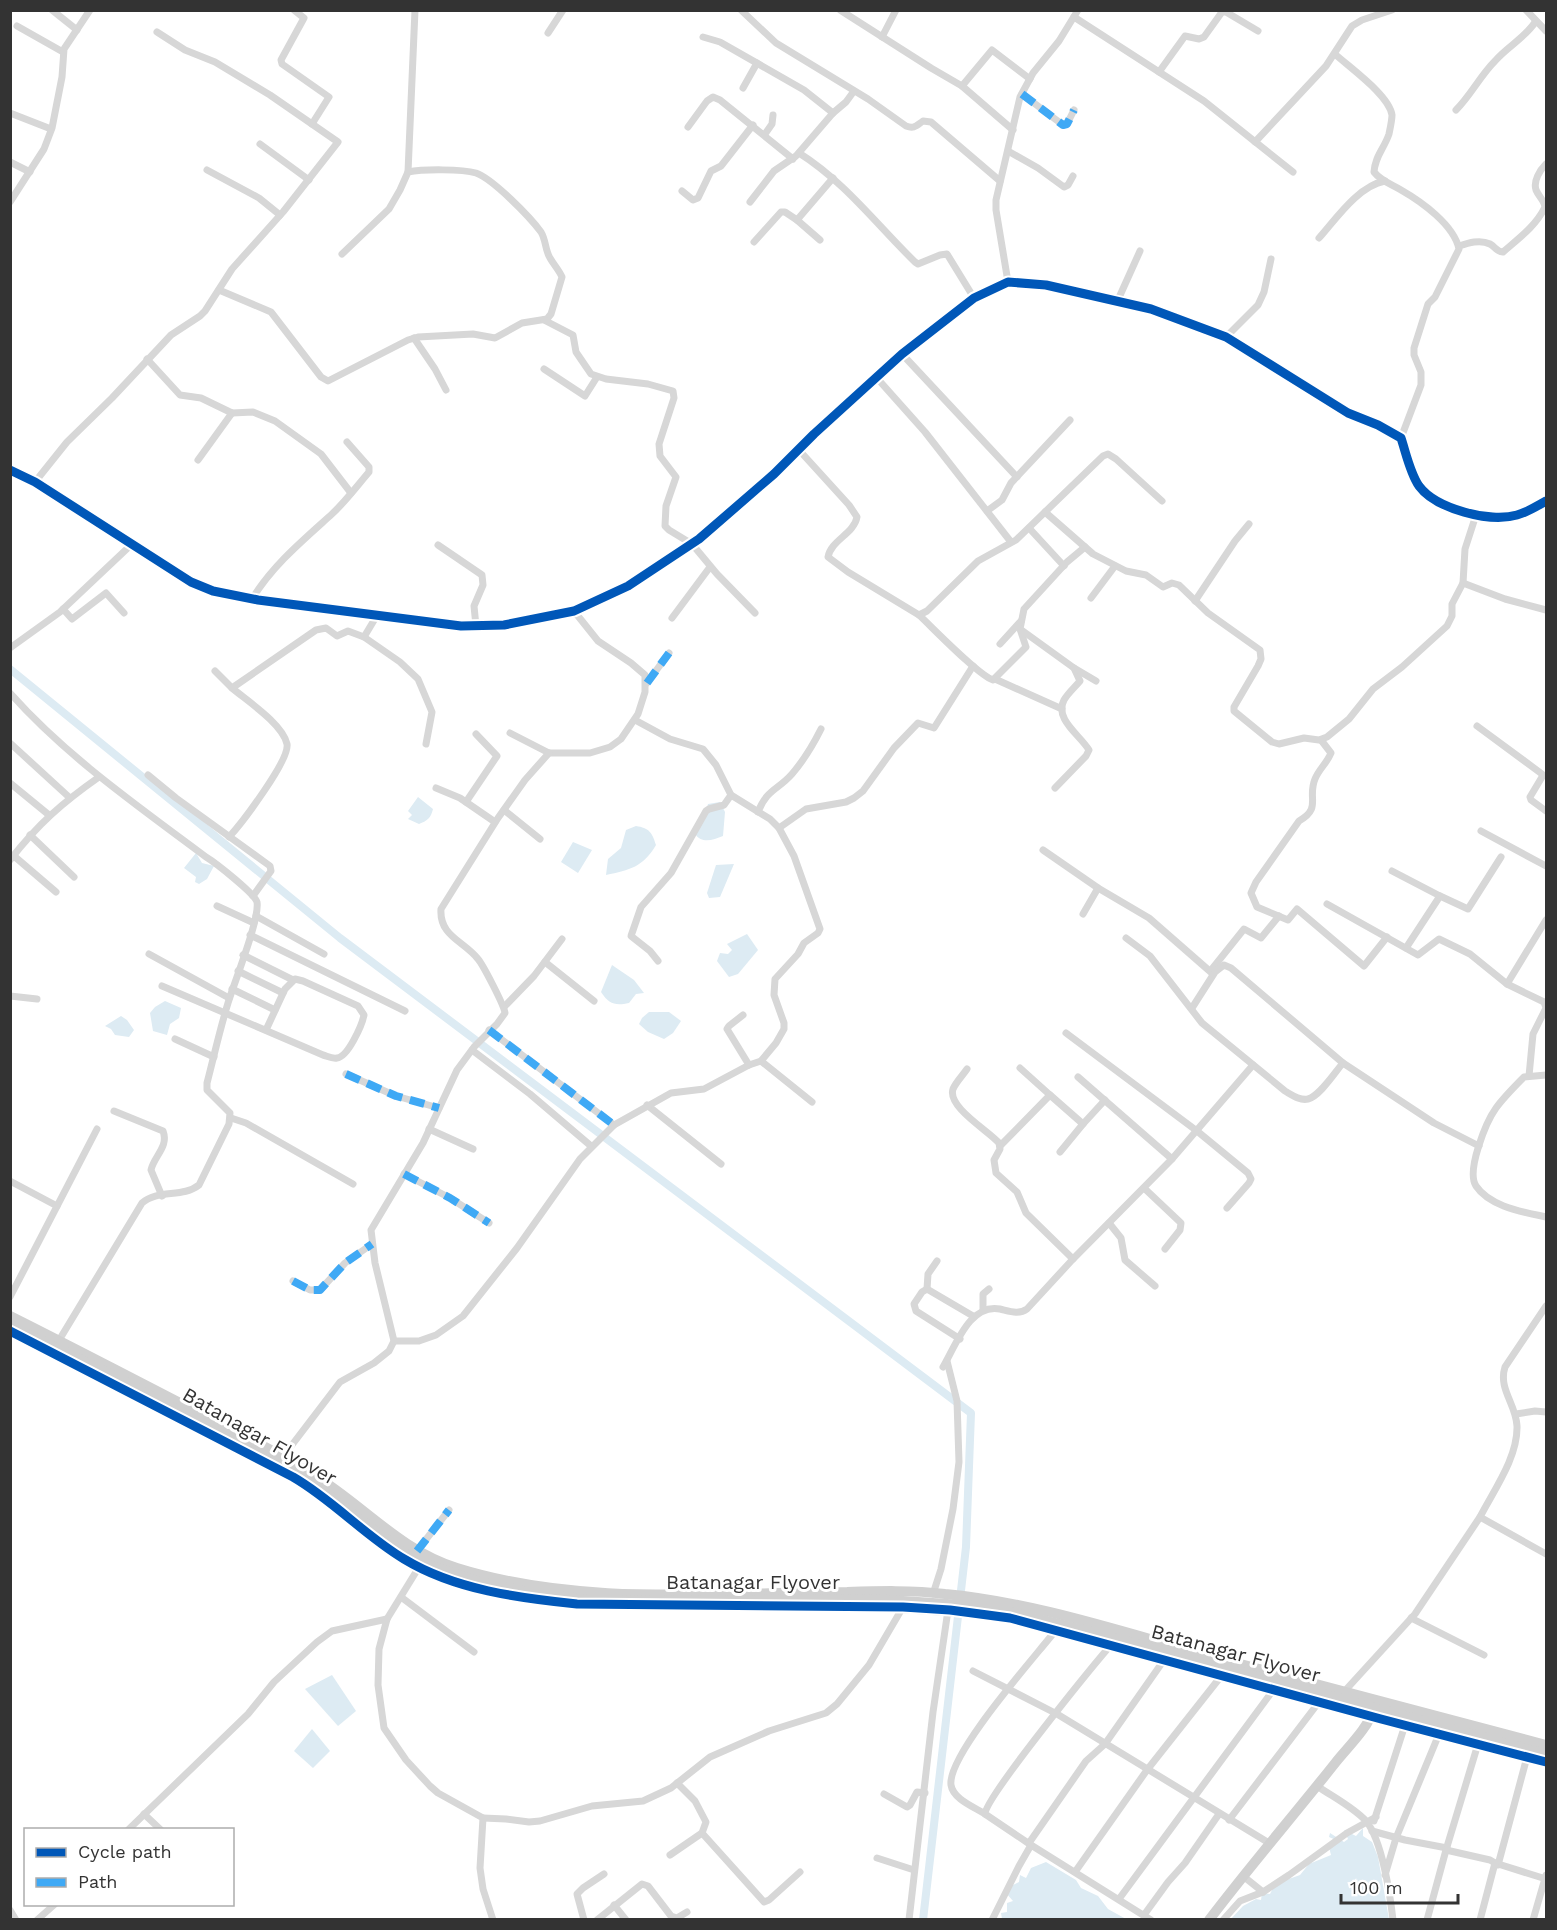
<svg xmlns="http://www.w3.org/2000/svg" width="1557" height="1930" font-family="'Work Sans',sans-serif">
<style>
.water{fill:#ddebf3}
.lines{fill:none;stroke-linecap:round;stroke-linejoin:round}
.canal{stroke:#ddebf3;stroke-width:8}
.street{stroke:#d7d7d7;stroke-width:7}
.secondary{stroke:#d0d0d0;stroke-width:10}
.secondary-bridge{stroke:#d0d0d0;stroke-width:10}
.quiet{stroke:#3fa9f5;stroke-width:8;stroke-dasharray:15 8;stroke-linecap:butt}
.cycleway-casing{stroke:#fff;stroke-width:13}
.cycleway{stroke:#0057b8;stroke-width:9}
.labels{text-anchor:middle;dominant-baseline:central;stroke-width:6;stroke-linejoin:round;paint-order:stroke}
.street-label{font-size:20px;fill:#333;stroke:#fff}
</style>
<rect width="100%" height="100%" fill="#fff"/>
<g class="water">
<path d="M418,797L433,809C431,818 427,821 419,824L408,819L412,815L408,811Z"/>
<path d="M720,802L725,812L723,836C713,840 702,844 695,834L703,821L708,804Z"/>
<path d="M636,826C649,828 652,832 656,845C643,867 630,870 606,875L608,859L621,848L626,830Z"/>
<polygon points="573,842 592,850 578,873 561,862"/>
<polygon points="196,853 202,863 214,866 207,879 199,884 195,882 196,877 184,868"/>
<polygon points="734,864 720,897 709,898 707,893 716,865"/>
<polygon points="747,934 758,950 738,974 729,977 717,961 720,953 728,954 732,950 727,944"/>
<path d="M612,965L634,980L644,993L636,994L629,1003C615,1006 609,1004 601,992Z"/>
<polygon points="165,1001 181,1008 179,1018 170,1024 167,1035 153,1031 150,1013 155,1007"/>
<polygon points="649,1012 669,1012 681,1021 673,1033 664,1039 648,1032 639,1024 642,1018"/>
<polygon points="121,1016 127,1020 134,1030 129,1037 115,1035 111,1029 105,1026"/>
<polygon points="332,1675 356,1711 338,1726 305,1689"/>
<polygon points="312,1729 330,1751 313,1768 294,1751"/>
<polygon points="1363,1828 1363,1836 1372,1842 1378,1857 1389,1919 1230,1920 1243,1906 1256,1899 1261,1900 1262,1893 1270,1894 1275,1884 1300,1875 1309,1864 1331,1855 1329,1847 1338,1841 1329,1837 1330,1833 1344,1842 1348,1839 1344,1830 1356,1836"/>
<polygon points="1046,1862 1076,1880 1081,1888 1098,1896 1108,1909 1126,1919 1002,1919 1001,1913 1007,1912 1007,1903 1013,1901 1006,1893 1007,1888 1019,1882 1020,1875 1026,1878 1031,1868"/>
</g>
<g class="lines">
<polyline class="canal" points="10,669 340,938 971,1413 966,1547 923,1920"/>
<g class="street">
<polyline points="52,10 77,30"/>
<polyline points="294,10 304,18 281,60 282,64 329,97 312,124"/>
<path d="M741,10L776,43L868,99L906,126C914,129 916,126 923,121L931,122L1000,181"/>
<polyline points="840,10 931,68 962,86 1013,130"/>
<polyline points="1526,10 1546,31"/>
<polyline points="1074,17 1204,101 1293,172"/>
<polyline points="17,26 63,52"/>
<polyline points="548,33 563,10"/>
<polyline points="703,37 720,42 804,90 833,113"/>
<polyline points="882,37 896,10"/>
<path d="M1335,54C1350,68 1389,95 1392,115C1392,120 1390,129 1389,134C1384,149 1375,156 1374,172C1381,181 1391,184 1401,190C1422,202 1454,225 1459,249L1435,297L1428,304L1414,348V355L1421,372V385L1401,438"/>
<polyline points="1159,72 1185,36 1199,39 1204,37 1222,12 1226,12 1258,31"/>
<polyline points="962,86 992,50 1030,79"/>
<polyline points="743,88 757,63"/>
<polyline points="1022,94 1063,125 1067,124 1074,110"/>
<path d="M1456,110C1471,95 1480,76 1495,61C1508,46 1525,38 1536,21"/>
<polyline points="10,113 51,129"/>
<polyline points="688,127 707,101 713,97 720,100 793,159"/>
<polyline points="765,134 772,124 773,115"/>
<polyline points="1255,142 1326,66 1352,26 1362,20 1392,10"/>
<polyline points="260,144 309,180"/>
<polyline points="1008,151 1038,168 1064,187 1068,185 1073,176"/>
<path d="M799,153C845,182 877,225 915,262L918,264L940,255L947,254L974,298"/>
<polyline points="10,162 30,172"/>
<polyline points="207,170 259,198 280,215"/>
<polyline points="408,172 415,10"/>
<polyline points="682,191 693,200 698,198 711,171 721,166 753,125"/>
<polyline points="10,202 44,149 52,128 62,77 64,49 90,10"/>
<polyline points="750,202 774,171 796,156 833,113 846,102 854,91"/>
<polyline points="797,220 820,240"/>
<path d="M1319,238C1336,219 1358,186 1385,181"/>
<polyline points="754,242 781,212 785,212 797,220 833,178"/>
<path d="M1459,246C1468,243 1480,239 1490,244C1496,247 1495,251 1503,252C1518,239 1536,226 1545,207C1544,200 1539,197 1536,190C1533,181 1540,170 1546,164"/>
<polyline points="1008,282 996,210 996,200 1020,97 1033,73 1059,41 1078,10"/>
<path d="M219,290L271,312L321,377L328,381L408,340L418,337L473,334L495,338L522,323L547,319L551,314L562,277C559,270 554,265 550,258C545,250 546,240 541,232C530,217 493,179 476,173C462,169 423,169 408,172L400,190L389,209L342,254"/>
<polyline points="1117,302 1140,251"/>
<polyline points="544,320 573,335 576,352 591,374 606,379 648,384 673,391 674,398 659,444 660,456 676,477 666,506 665,526 669,530 692,544 717,574 755,613"/>
<polyline points="1226,337 1258,305 1264,292 1271,259"/>
<polyline points="414,338 435,369 446,390"/>
<polyline points="902,354 1017,477"/>
<polyline points="147,359 180,395 201,398 232,413 253,412 275,421 321,454 351,493"/>
<polyline points="544,369 585,396 597,377"/>
<polyline points="876,377 925,432 1011,542"/>
<path d="M799,450L849,505L857,517C854,534 831,540 828,557L848,572L919,615L927,611L978,561L1016,540L1103,456L1108,454L1116,459L1162,501"/>
<polyline points="198,460 232,413"/>
<polyline points="35,482 67,442 112,398 171,335 200,316 205,311 232,269 283,212 338,142 270,95 215,62 185,50 157,32"/>
<polyline points="987,511 1002,500 1011,483 1070,420"/>
<polyline points="1045,512 1093,554 1126,571 1146,575 1163,587 1172,583 1179,585 1208,613 1260,650 1261,659 1258,666 1234,707 1234,711 1272,742 1279,744 1304,738 1319,740 1327,737 1349,719 1373,689 1402,667 1447,626 1452,616 1452,604 1463,583 1465,549 1476,515"/>
<polyline points="1029,528 1064,566"/>
<polyline points="438,545 482,575 483,585 474,606 476,626"/>
<polyline points="1463,583 1505,599 1546,610"/>
<polyline points="1091,598 1115,566"/>
<path d="M252,599C273,565 302,541 332,514C345,502 357,486 369,472V467L347,442"/>
<polyline points="1195,601 1235,541 1249,524"/>
<polyline points="63,609 72,619 106,593 124,613"/>
<path d="M919,615C933,628 978,675 993,680L1026,647L1020,629L1024,609L1067,562L1085,547"/>
<polyline points="672,618 710,567"/>
<path d="M1020,629L1074,668L1080,681C1075,687 1068,693 1064,700C1054,719 1080,735 1089,750L1086,756L1055,788"/>
<polyline points="364,637 400,662 418,679 432,712 426,744"/>
<polyline points="1000,644 1021,621"/>
<polyline points="10,648 60,612 132,544"/>
<polyline points="1074,668 1096,681"/>
<polyline points="215,671 232,688 316,630 326,628 337,636 348,631 364,637 376,617"/>
<polyline points="995,679 1062,709"/>
<polyline points="647,683 669,653"/>
<path d="M10,693C67,757 138,806 206,857C216,863 255,894 257,902C260,919 234,983 228,1003C220,1029 214,1056 207,1083V1090L230,1113L229,1124L199,1185C183,1198 157,1189 142,1203L58,1342"/>
<polyline points="1477,726 1542,774 1542,777 1530,797 1531,800 1546,811"/>
<polyline points="510,733 549,753 590,753 610,747 621,739 638,714 645,692 645,675 631,663 598,641 574,611"/>
<path d="M1321,740L1331,753C1327,763 1319,769 1315,779C1307,798 1322,808 1299,821L1256,882L1251,893L1257,907L1288,920L1297,909L1364,966L1387,937"/>
<polyline points="10,743 70,798"/>
<polyline points="148,775 176,798 270,866 271,871 253,896"/>
<polyline points="10,783 49,815"/>
<polyline points="436,788 460,798 495,822"/>
<polyline points="466,802 497,756 476,734"/>
<polyline points="504,810 540,839"/>
<path d="M758,812C767,789 778,790 792,774C804,760 813,745 821,729"/>
<polyline points="779,828 806,809 846,802 854,798 863,791 894,748 918,723 934,728 973,666"/>
<polyline points="1481,831 1546,866"/>
<polyline points="30,835 74,877"/>
<path d="M229,837C241,824 290,760 287,744C283,724 246,700 232,688"/>
<polyline points="1043,850 1098,888 1149,918 1213,974"/>
<polyline points="14,856 56,892"/>
<path d="M10,860C38,824 62,803 99,777"/>
<polyline points="1392,871 1440,896 1406,948"/>
<polyline points="1440,896 1468,909 1501,857"/>
<polyline points="1327,904 1418,955 1439,939 1470,954 1507,984 1544,1002 1546,1008 1533,1034 1529,1076"/>
<polyline points="217,906 254,923"/>
<polyline points="1083,914 1098,888"/>
<polyline points="256,916 324,954"/>
<polyline points="250,935 405,1011"/>
<path d="M1126,938L1150,956L1202,1023L1285,1091C1292,1095 1300,1101 1308,1099C1320,1096 1335,1072 1343,1063"/>
<polyline points="149,954 229,998"/>
<polyline points="243,955 293,980"/>
<polyline points="658,961 650,951 631,936 641,907 671,873 706,811 709,809 724,805 731,795"/>
<polyline points="545,962 594,1001"/>
<polyline points="1212,969 1244,929 1261,938 1279,916"/>
<polyline points="238,971 283,993"/>
<polyline points="1507,984 1546,920"/>
<path d="M162,986L323,1055C327,1056 332,1059 337,1058C348,1057 362,1025 364,1015L358,1006L303,981L295,979L285,989L266,1030"/>
<polyline points="232,989 275,1010"/>
<polyline points="10,996 37,999"/>
<polyline points="504,1007 534,976 562,939"/>
<polyline points="1192,1008 1215,972 1224,965 1231,968 1343,1063 1434,1123 1479,1146"/>
<polyline points="743,1015 729,1026 727,1029 749,1065"/>
<polyline points="489,1030 614,1125"/>
<polyline points="1066,1033 1197,1131 1248,1173 1251,1179 1249,1183 1227,1208"/>
<polyline points="175,1039 214,1057"/>
<polyline points="472,1050 530,1094 591,1146"/>
<polyline points="761,1061 812,1102"/>
<polyline points="1020,1068 1050,1095"/>
<path d="M967,1069C963,1075 956,1082 953,1089C947,1107 989,1131 999,1143L1000,1149L994,1160L996,1173L1017,1192L1026,1213L1073,1259"/>
<polyline points="346,1074 396,1096 439,1108"/>
<path d="M1546,1075L1524,1077C1514,1087 1504,1097 1496,1108C1486,1122 1466,1171 1476,1186C1490,1207 1524,1212 1546,1217"/>
<polyline points="1078,1077 1172,1159"/>
<polyline points="647,1105 721,1164"/>
<path d="M114,1111L163,1131C169,1147 154,1156 151,1170L162,1196"/>
<polyline points="231,1118 246,1123 353,1184"/>
<polyline points="1083,1124 1105,1100"/>
<polyline points="429,1129 473,1149"/>
<polyline points="1000,1146 1050,1095 1083,1124 1060,1152"/>
<polyline points="404,1174 450,1198 489,1223"/>
<polyline points="10,1181 57,1206"/>
<polyline points="1144,1188 1181,1223 1180,1230 1165,1249"/>
<polyline points="1109,1223 1121,1238 1125,1260 1155,1286"/>
<polyline points="293,1281 310,1290 320,1290 345,1263 372,1244"/>
<polyline points="927,1289 928,1274 937,1261"/>
<polyline points="10,1297 97,1129"/>
<path d="M1546,1306L1505,1367C1498,1389 1516,1404 1517,1426C1518,1457 1494,1490 1480,1517L1546,1554"/>
<polyline points="983,1309 983,1294 989,1289"/>
<polyline points="960,1339 916,1311 914,1304 922,1292 927,1289 973,1316"/>
<polyline points="394,1341 419,1341 436,1335 463,1316 517,1248 580,1159 614,1125 671,1093 704,1089 749,1065 761,1061 776,1043 784,1029 784,1023 774,995 775,979 798,954 804,943 818,933 820,929 794,856 779,828 770,819 731,795 716,765 703,749 670,739 635,720"/>
<path d="M943,1367C956,1345 970,1303 1000,1309C1009,1311 1019,1315 1027,1309L1073,1259L1172,1159L1253,1065"/>
<polyline points="1516,1414 1535,1411 1546,1412"/>
<path d="M282,1458L340,1382L374,1363L389,1351L394,1341L375,1263L371,1230L423,1143L457,1070L474,1047L497,1024L505,1013C504,1005 483,965 478,959C464,941 439,936 441,909L498,818L525,780L549,753"/>
<polyline points="417,1551 449,1510"/>
<polyline points="419,1567 387,1619 379,1649 378,1685 384,1728 406,1760 430,1786 438,1793 483,1818 480,1868 483,1889 493,1920"/>
<polyline points="933,1594 941,1569 953,1509 959,1462 957,1401 947,1361"/>
<polyline points="401,1597 474,1652"/>
<polyline points="1411,1618 1484,1655"/>
<path d="M1110,1646C1092,1667 985,1798 985,1814L1031,1845L1151,1920"/>
<polyline points="973,1671 1057,1714 1269,1843"/>
<polyline points="1342,1694 1415,1614 1480,1517"/>
<path d="M1317,1786C1333,1797 1353,1807 1366,1821C1382,1840 1390,1894 1393,1920"/>
<polyline points="884,1794 907,1807 910,1805 917,1792 925,1793"/>
<polyline points="144,1814 161,1830"/>
<path d="M985,1814C974,1807 953,1799 951,1785C947,1755 1035,1657 1056,1630"/>
<polyline points="483,1818 506,1819 529,1822 540,1821 592,1806 643,1801 671,1788 710,1757 769,1731 826,1713 837,1704 869,1665 903,1607"/>
<polyline points="1229,1820 1319,1702"/>
<polyline points="1374,1821 1405,1725"/>
<polyline points="128,1830 248,1714 274,1682 317,1642 332,1631 387,1619"/>
<polyline points="1372,1831 1405,1840 1447,1848"/>
<polyline points="702,1833 764,1902 769,1900 800,1872"/>
<polyline points="1029,1843 1086,1761 1105,1744 1164,1660"/>
<polyline points="1446,1850 1478,1744"/>
<polyline points="670,1855 702,1833 706,1822 695,1801 677,1783"/>
<polyline points="877,1858 914,1870"/>
<polyline points="1495,1863 1546,1879"/>
<polyline points="1498,1865 1527,1757"/>
<polyline points="1075,1872 1147,1770 1222,1675"/>
<polyline points="1385,1875 1396,1838 1439,1734"/>
<polyline points="1243,1876 1263,1892"/>
<polyline points="1119,1899 1274,1689"/>
<polyline points="614,1905 626,1920"/>
<polyline points="10,1910 16,1920"/>
<polyline points="1144,1915 1168,1882 1185,1863 1219,1814"/>
<polyline points="37,1920 55,1904"/>
<polyline points="584,1920 577,1894 583,1888 604,1874"/>
<polyline points="597,1920 642,1884 648,1886 671,1916 677,1918 687,1912"/>
<polyline points="909,1920 933,1712 948,1610"/>
<polyline points="992,1920 1019,1866 1031,1845"/>
<polyline points="1223,1920 1240,1901 1263,1892 1289,1875 1347,1833 1376,1817"/>
<polyline points="1427,1920 1446,1850 1490,1860 1495,1863 1480,1920"/>
<polyline points="1533,1920 1546,1875"/>
</g>
<g class="secondary">
<path d="M10,470L35,482L191,582L213,591L258,600L461,626L504,625L574,611L628,586L699,539L774,474L814,434L902,354L974,298L1008,282L1046,285L1151,309L1226,337L1348,413L1378,425L1401,438C1406,453 1410,473 1419,486C1436,509 1490,523 1517,515C1528,512 1537,506 1546,501"/>
<path d="M10,1316C66,1344 122,1373 178,1402C224,1425 270,1448 314,1475C363,1505 401,1551 457,1568C582,1607 718,1592 847,1592C879,1591 912,1590 945,1594C1031,1602 1116,1630 1199,1653C1315,1684 1431,1714 1546,1745"/>
<polyline points="32,1342 192,1423"/>
<path d="M347,1515C366,1530 384,1548 405,1560C458,1591 539,1604 600,1605"/>
<path d="M790,1605C864,1606 936,1608 1010,1618L1381,1719L1546,1762"/>
<polyline points="682,1606 768,1605"/>
<path d="M1209,1920C1250,1866 1294,1815 1336,1762C1347,1748 1369,1727 1373,1710"/>
</g>
<polyline class="secondary-bridge" points="10,1325 110,1374 294,1472 322,1490 406,1554 425,1564 476,1581 532,1593 591,1600 656,1601 874,1599 976,1606 1006,1611 1096,1633 1546,1754"/>
<g class="quiet">
<polyline points="1022,94 1063,125 1067,124 1074,110"/>
<polyline points="647,683 669,653"/>
<polyline points="489,1030 614,1125"/>
<polyline points="346,1074 396,1096 439,1108"/>
<polyline points="404,1174 450,1198 489,1223"/>
<polyline points="293,1281 310,1290 320,1290 345,1263 372,1244"/>
<polyline points="417,1551 449,1510"/>
</g>
<defs>
<g id="cycleway">
<path d="M10,470L35,482L191,582L213,591L258,600L461,626L504,625L574,611L628,586L699,539L774,474L814,434L902,354L974,298L1008,282L1046,285L1151,309L1226,337L1348,413L1378,425L1401,438C1406,453 1410,473 1419,486C1436,509 1490,523 1517,515C1528,512 1537,506 1546,501"/>
<path d="M10,1331L293,1477C333,1500 365,1536 404,1559C455,1590 519,1598 577,1604L903,1607L950,1610L1010,1618L1381,1719L1546,1762"/>
</g>
</defs>
<use href="#cycleway" class="cycleway-casing"/>
<use href="#cycleway" class="cycleway"/>
</g>
<g class="labels">
<g class="street-label">
<text transform="translate(260 1436) rotate(30)">Batanagar Flyover</text>
<text x="753" y="1582">Batanagar Flyover</text>
<text transform="translate(1236 1653) rotate(15)">Batanagar Flyover</text>
</g>
</g>
<rect width="1557" height="1930" fill="none" stroke="#333333" stroke-width="24"/>
<rect x="24" y="1828" width="210" height="78" fill="#ffffff" stroke="#adadad" stroke-width="1.5"/>
<rect x="36" y="1848" width="30" height="9" fill="#0057b8" stroke="#adadad" stroke-width="1.5"/>
<text x="78" y="1858" font-size="18" fill="#333333">Cycle path</text>
<rect x="36" y="1878" width="30" height="9" fill="#3fa9f5" stroke="#adadad" stroke-width="1.5"/>
<text x="78" y="1888" font-size="18" fill="#333333">Path</text>
<path d="M1341 1894v9h117v-9" fill="none" stroke="#333333" stroke-width="3"/>
<text x="1350" y="1894" font-size="18" fill="#333333" stroke="#ffffff" stroke-width="4.5" paint-order="stroke">100 m</text>
</svg>
